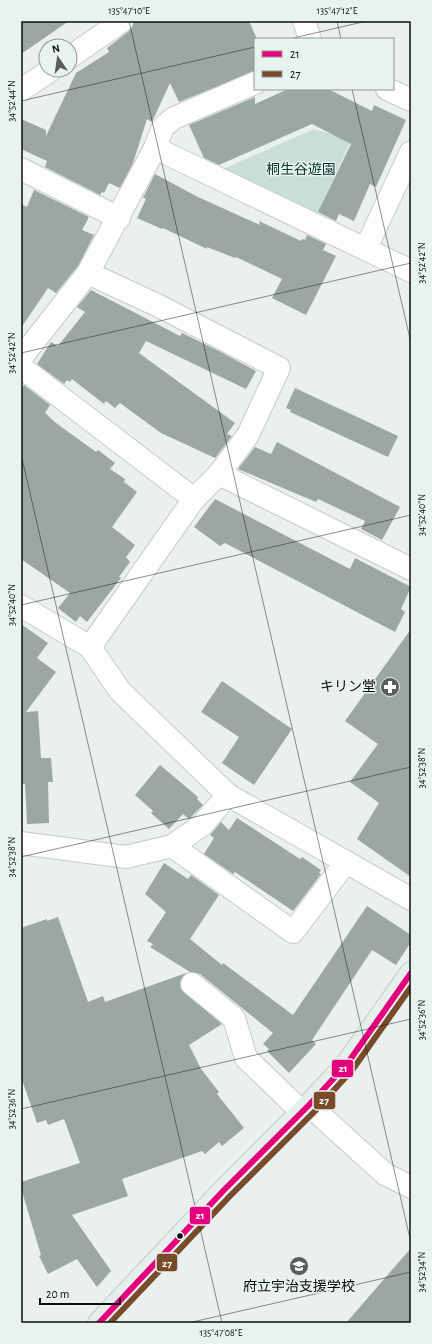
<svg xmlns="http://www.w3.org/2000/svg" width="432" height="1344" font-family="'Alegreya Sans','Noto Sans JP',sans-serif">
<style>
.green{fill:#c7dfd8}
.building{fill:#9ba7a4}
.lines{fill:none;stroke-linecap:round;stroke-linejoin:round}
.minor-casing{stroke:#c6cbc9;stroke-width:24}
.primary-casing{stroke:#c7c9c8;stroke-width:24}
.minor{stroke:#fcfdfc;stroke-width:22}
.primary{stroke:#e4f0ed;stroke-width:22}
.bus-1-casing{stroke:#e8f2ef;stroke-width:9}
.bus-2-casing{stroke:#e8f2ef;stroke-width:9}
.bus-1{stroke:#e5007d;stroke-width:6}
.bus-2{stroke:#7a4b2a;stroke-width:6}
.ticks{fill:none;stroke:#0b0e0d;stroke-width:1;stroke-opacity:0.45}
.bus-dot{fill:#0b0e0d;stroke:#e8f2ef;stroke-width:1.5}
.labels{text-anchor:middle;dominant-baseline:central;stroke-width:3;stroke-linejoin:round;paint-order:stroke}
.park-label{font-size:14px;fill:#08372d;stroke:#e8f2ef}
.poi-label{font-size:14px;fill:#0b0e0d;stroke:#e8f2ef;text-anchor:end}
.line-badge{stroke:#e8f2ef;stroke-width:1.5}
.badge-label{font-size:11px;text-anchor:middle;font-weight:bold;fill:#fff}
.neatline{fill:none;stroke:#0b0e0d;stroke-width:1.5}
.ticks-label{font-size:10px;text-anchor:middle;fill:#0b0e0d}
</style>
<rect width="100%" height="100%" fill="#eaf0ee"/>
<polygon class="green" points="314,129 351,140 317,215 221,170"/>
<g class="building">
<polygon points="21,21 69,21 21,54"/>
<polygon points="134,21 249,21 257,39 255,39 255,71 179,102 170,83 152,122 147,119 133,163 120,188 109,183 104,193 102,192 100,195 45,167 47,161 21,149 21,119 46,130 46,136 76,73 109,52 107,48 129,31"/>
<polygon points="288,89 328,89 372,111 374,105 406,120 376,187 370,184 354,221 339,214 336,221 318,212 351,144 312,124 219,165 204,158 189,125 255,97 255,104"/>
<polygon points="155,174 198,197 260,225 259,221 301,241 302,239 305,240 307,235 326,244 323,250 336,256 306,315 272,298 282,279 236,257 235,258 207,247 207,249 163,228 162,229 137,218 146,199 143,198"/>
<polygon points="34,190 89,217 82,230 94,235 78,266 56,293 48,288 21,328 21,204 27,207"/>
<polygon points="91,290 180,336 182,333 219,351 256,371 246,389 146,341 139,353 235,423 227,434 232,436 215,458 161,433 120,403 115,408 106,401 104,404 72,379 70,382 67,380 64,384 37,364 51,342 58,346 85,312 77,307"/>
<polygon points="24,385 50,405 45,413 56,423 96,452 98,450 115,463 110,469 125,479 124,482 137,492 112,527 135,545 126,557 130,562 119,577 121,578 87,622 80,616 76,622 58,608 70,593 21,559 21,389"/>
<polygon points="295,388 398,436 388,457 290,412 291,410 286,408"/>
<polygon points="277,442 400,507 382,540 361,529 365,521 318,499 316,502 238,469 255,447 271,454"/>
<polygon points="215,499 350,569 355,558 411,587 401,609 405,612 395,632 225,543 220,546 194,527"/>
<polygon points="21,624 48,643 37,658 56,672 26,712 38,711 41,758 51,758 53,782 48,782 49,823 27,824 25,784 21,784"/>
<polygon points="411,629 411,877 357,839 379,803 350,782 378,744 345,721"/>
<polygon points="222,681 292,729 254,785 222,763 239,737 201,712"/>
<polygon points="160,765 198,797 197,799 203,805 189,819 183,814 169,829 151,813 153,811 135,795"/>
<polygon points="237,818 300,859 302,857 321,870 319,873 321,874 293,911 235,872 233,874 204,854 214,838 210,835 221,822 229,830"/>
<polygon points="164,863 188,879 191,875 219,895 190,939 222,965 223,963 293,1015 367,906 411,935 411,942 396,965 372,950 312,1040 316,1044 289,1073 267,1051 269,1049 263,1044 273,1033 200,974 190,972 150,947 153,944 147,941 166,912 145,894"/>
<polygon points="58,917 88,1002 103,996 105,1002 186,973 180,982 181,989 222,1024 189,1045 201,1069 219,1092 217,1094 244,1128 222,1146 219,1142 205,1154 202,1151 122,1179 128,1196 72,1215 111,1271 97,1287 77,1259 48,1274 39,1256 41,1255 21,1188 21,1182 80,1163 64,1119 48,1125 46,1120 37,1123 21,1077 21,928 47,919 47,921"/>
<polygon points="411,1248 411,1323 346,1323"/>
</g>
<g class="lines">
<defs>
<g id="minor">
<polyline points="304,21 310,39"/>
<polyline points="70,57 122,21"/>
<polyline points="387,89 411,100"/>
<polyline points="21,90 51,70"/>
<polyline points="155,148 411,271"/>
<polyline points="21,169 119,218"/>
<polyline points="366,248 411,152"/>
<polyline points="88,273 159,306 279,368 248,435 219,474 194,499 90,647"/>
<polyline points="21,358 88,273 155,148 163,127 174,118 255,83"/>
<polyline points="21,367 194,499"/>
<polyline points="219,474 411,569"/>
<polyline points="21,606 90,647 120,691 228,795 411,899"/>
<polyline points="21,843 126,857 172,846 202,825 228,795"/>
<polyline points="172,846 293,932 346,862"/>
<polyline points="192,984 234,1018 246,1058 302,1112"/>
<polyline points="309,1105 385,1174 411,1187"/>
</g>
<polyline id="primary" points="99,1323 224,1190 309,1105 347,1064 411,973"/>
</defs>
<use href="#minor" class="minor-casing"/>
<use href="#primary" class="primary-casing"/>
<use href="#minor" class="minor"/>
<use href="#primary" class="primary"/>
<defs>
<polyline id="bus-1" points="99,1323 224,1190 309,1105 347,1064 411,973"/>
<polyline id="bus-2" points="110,1323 230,1196 315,1111 353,1069 411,987"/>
</defs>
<use href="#bus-1" class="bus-1-casing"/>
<use href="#bus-2" class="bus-2-casing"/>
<use href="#bus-1" class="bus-1"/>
<use href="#bus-2" class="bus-2"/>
</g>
<path class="ticks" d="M129,21L411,1243M337,21L341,39M289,39L367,21M352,89L411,343M21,101L255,47M21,353L411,263M21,454L222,1323M21,605L411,515M21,857L411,767M21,1109L411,1019M188,1323L411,1272"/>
<defs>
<symbol id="pharmacy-disc" viewBox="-11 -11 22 22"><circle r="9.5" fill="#595d5c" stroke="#e8f2ef"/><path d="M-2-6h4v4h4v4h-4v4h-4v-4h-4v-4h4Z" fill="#fff"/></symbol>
<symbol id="school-disc" viewBox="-11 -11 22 22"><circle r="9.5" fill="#595d5c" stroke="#e8f2ef"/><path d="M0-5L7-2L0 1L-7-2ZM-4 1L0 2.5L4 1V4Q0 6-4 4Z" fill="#fff"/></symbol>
</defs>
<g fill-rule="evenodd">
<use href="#pharmacy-disc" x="379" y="676" width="22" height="22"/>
<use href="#school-disc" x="288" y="1255" width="22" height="22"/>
</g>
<circle class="bus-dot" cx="180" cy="1236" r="3.5"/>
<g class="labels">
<g class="park-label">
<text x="301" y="170">桐生谷遊園</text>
</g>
<g class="poi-label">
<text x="376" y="687">キリン堂</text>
<text x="299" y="1287" text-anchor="middle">府立宇治支援学校</text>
</g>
</g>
<g class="line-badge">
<rect x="331" y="1059" width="23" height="19" rx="4" fill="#e5007d"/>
<rect x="313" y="1091" width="23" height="19" rx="4" fill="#7a4b2a"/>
<rect x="189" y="1206" width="22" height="19" rx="4" fill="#e5007d"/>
<rect x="156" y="1253" width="22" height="19" rx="4" fill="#7a4b2a"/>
</g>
<g class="badge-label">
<text x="343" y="1072">21</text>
<text x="324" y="1104">27</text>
<text x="200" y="1219">21</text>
<text x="167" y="1267">27</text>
</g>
<rect width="432" height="1344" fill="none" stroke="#e8f2ef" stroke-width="44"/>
<rect x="254" y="38" width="140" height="52" fill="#e8f2ef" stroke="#909795"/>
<rect x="262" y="51" width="20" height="6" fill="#e5007d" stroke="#909795"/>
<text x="290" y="58" font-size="12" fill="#0b0e0d">21</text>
<rect x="262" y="71" width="20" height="6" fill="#7a4b2a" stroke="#909795"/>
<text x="290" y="78" font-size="12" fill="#0b0e0d">27</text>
<g transform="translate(58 58) rotate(347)"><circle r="19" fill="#e8f2ef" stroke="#909795"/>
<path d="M0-3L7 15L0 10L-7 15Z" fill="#595d5c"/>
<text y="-6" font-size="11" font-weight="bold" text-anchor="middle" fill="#0b0e0d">N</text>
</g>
<path d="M40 1298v6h80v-6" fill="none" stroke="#0b0e0d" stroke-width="2"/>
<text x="46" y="1298" font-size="12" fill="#0b0e0d" stroke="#e8f2ef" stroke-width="3" paint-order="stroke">20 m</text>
<rect x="22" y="22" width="388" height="1300" class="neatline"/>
<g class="ticks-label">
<text x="129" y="14">135°47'10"E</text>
<text x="337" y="14">135°47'12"E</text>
<text transform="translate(11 101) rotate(-90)" y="4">34°52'44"N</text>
<text transform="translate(421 263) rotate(-90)" y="4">34°52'42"N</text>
<text transform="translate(11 353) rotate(-90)" y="4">34°52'42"N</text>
<text transform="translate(421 515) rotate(-90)" y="4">34°52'40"N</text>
<text transform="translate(11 605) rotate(-90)" y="4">34°52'40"N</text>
<text transform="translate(421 768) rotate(-90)" y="4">34°52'38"N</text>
<text transform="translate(11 857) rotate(-90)" y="4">34°52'38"N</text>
<text transform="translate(421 1020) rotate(-90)" y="4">34°52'36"N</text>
<text transform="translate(11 1109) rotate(-90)" y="4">34°52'36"N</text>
<text transform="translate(421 1272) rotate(-90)" y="4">34°52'34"N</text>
<text x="221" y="1336">135°47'08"E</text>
</g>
</svg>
